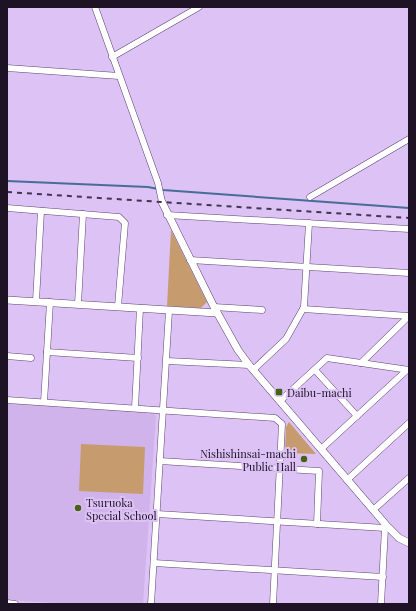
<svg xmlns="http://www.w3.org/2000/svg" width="416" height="611" font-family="'Playfair Display',serif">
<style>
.built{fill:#d0b3eb}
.green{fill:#c69c6f}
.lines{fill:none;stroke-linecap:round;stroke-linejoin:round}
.stream{stroke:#476d98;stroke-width:2}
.minor-casing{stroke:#5c4470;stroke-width:7}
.tertiary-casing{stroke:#5c4470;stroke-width:8}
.minor{stroke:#fff;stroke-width:6}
.tertiary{stroke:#fff;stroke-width:7}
.rail{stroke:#42354d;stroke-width:2;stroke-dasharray:5 5;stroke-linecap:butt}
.poi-dot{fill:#466315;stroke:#ddc2f5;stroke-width:1.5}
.labels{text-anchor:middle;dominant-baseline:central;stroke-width:4;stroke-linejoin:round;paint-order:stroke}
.poi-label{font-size:11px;fill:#1d1325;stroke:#ddc2f5;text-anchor:start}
</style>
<rect width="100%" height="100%" fill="#ddc2f5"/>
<polygon class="built" points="7,403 153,413 156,416 143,604 75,604 7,600"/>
<g class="green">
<polygon points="171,230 207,302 201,308 167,306"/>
<polygon points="289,422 316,454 285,453 286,427"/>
<polygon points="81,444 145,447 143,494 79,491"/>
</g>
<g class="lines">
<polyline class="stream" points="7,181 148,187 163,190 409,208"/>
<defs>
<g id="minor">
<polyline points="95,7 158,183 162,202"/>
<polyline points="112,57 199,7"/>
<polyline points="7,68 119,76"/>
<polyline points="310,197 409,139"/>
<polyline points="7,208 119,217 125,223 118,306"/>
<polyline points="167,215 409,229"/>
<polyline points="190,260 409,273"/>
<polyline points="36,301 41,211"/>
<polyline points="78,304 83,214"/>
<polyline points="214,307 262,310"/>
<polyline points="303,309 409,316"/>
<polyline points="47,352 138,358"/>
<polyline points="7,356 31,358"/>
<polyline points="167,361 249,365"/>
<polyline points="361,363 409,316"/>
<polyline points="253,370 286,339 304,307 309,223"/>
<polyline points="315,370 357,416"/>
<polyline points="7,400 275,418 282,424 273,604"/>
<polyline points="280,401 327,358 409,370"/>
<polyline points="44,402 50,302"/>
<polyline points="135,408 140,308"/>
<polyline points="321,449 407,370"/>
<polyline points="160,461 319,471 317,524"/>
<polyline points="347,480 409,423"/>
<polyline points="373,510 409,478"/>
<polyline points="157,514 385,528 387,526"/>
<polyline points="154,563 383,577"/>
<polyline points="7,603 15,604"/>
<polyline points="151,604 169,311"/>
<polyline points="381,604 385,528"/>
</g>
<g id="tertiary">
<polyline points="162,202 214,307 238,350 249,365 387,526 399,538 409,543"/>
<polyline points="7,300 217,313"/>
</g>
</defs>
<use href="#minor" class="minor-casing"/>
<use href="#tertiary" class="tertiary-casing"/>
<use href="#minor" class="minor"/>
<use href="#tertiary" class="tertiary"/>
<polyline class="rail" points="7,192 409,218"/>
</g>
<g class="poi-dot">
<rect x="275" y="388" width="8" height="8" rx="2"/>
<circle cx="304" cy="459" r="4"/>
<circle cx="78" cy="508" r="4"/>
</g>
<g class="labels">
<g class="poi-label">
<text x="287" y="392">Daibu-machi</text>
<text x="296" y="453" text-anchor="end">Nishishinsai-machi<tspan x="296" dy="13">Public Hall</tspan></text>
<text x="86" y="502">Tsuruoka<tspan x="86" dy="13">Special School</tspan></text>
</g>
</g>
<rect width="416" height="611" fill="none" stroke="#1d1325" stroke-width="16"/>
</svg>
